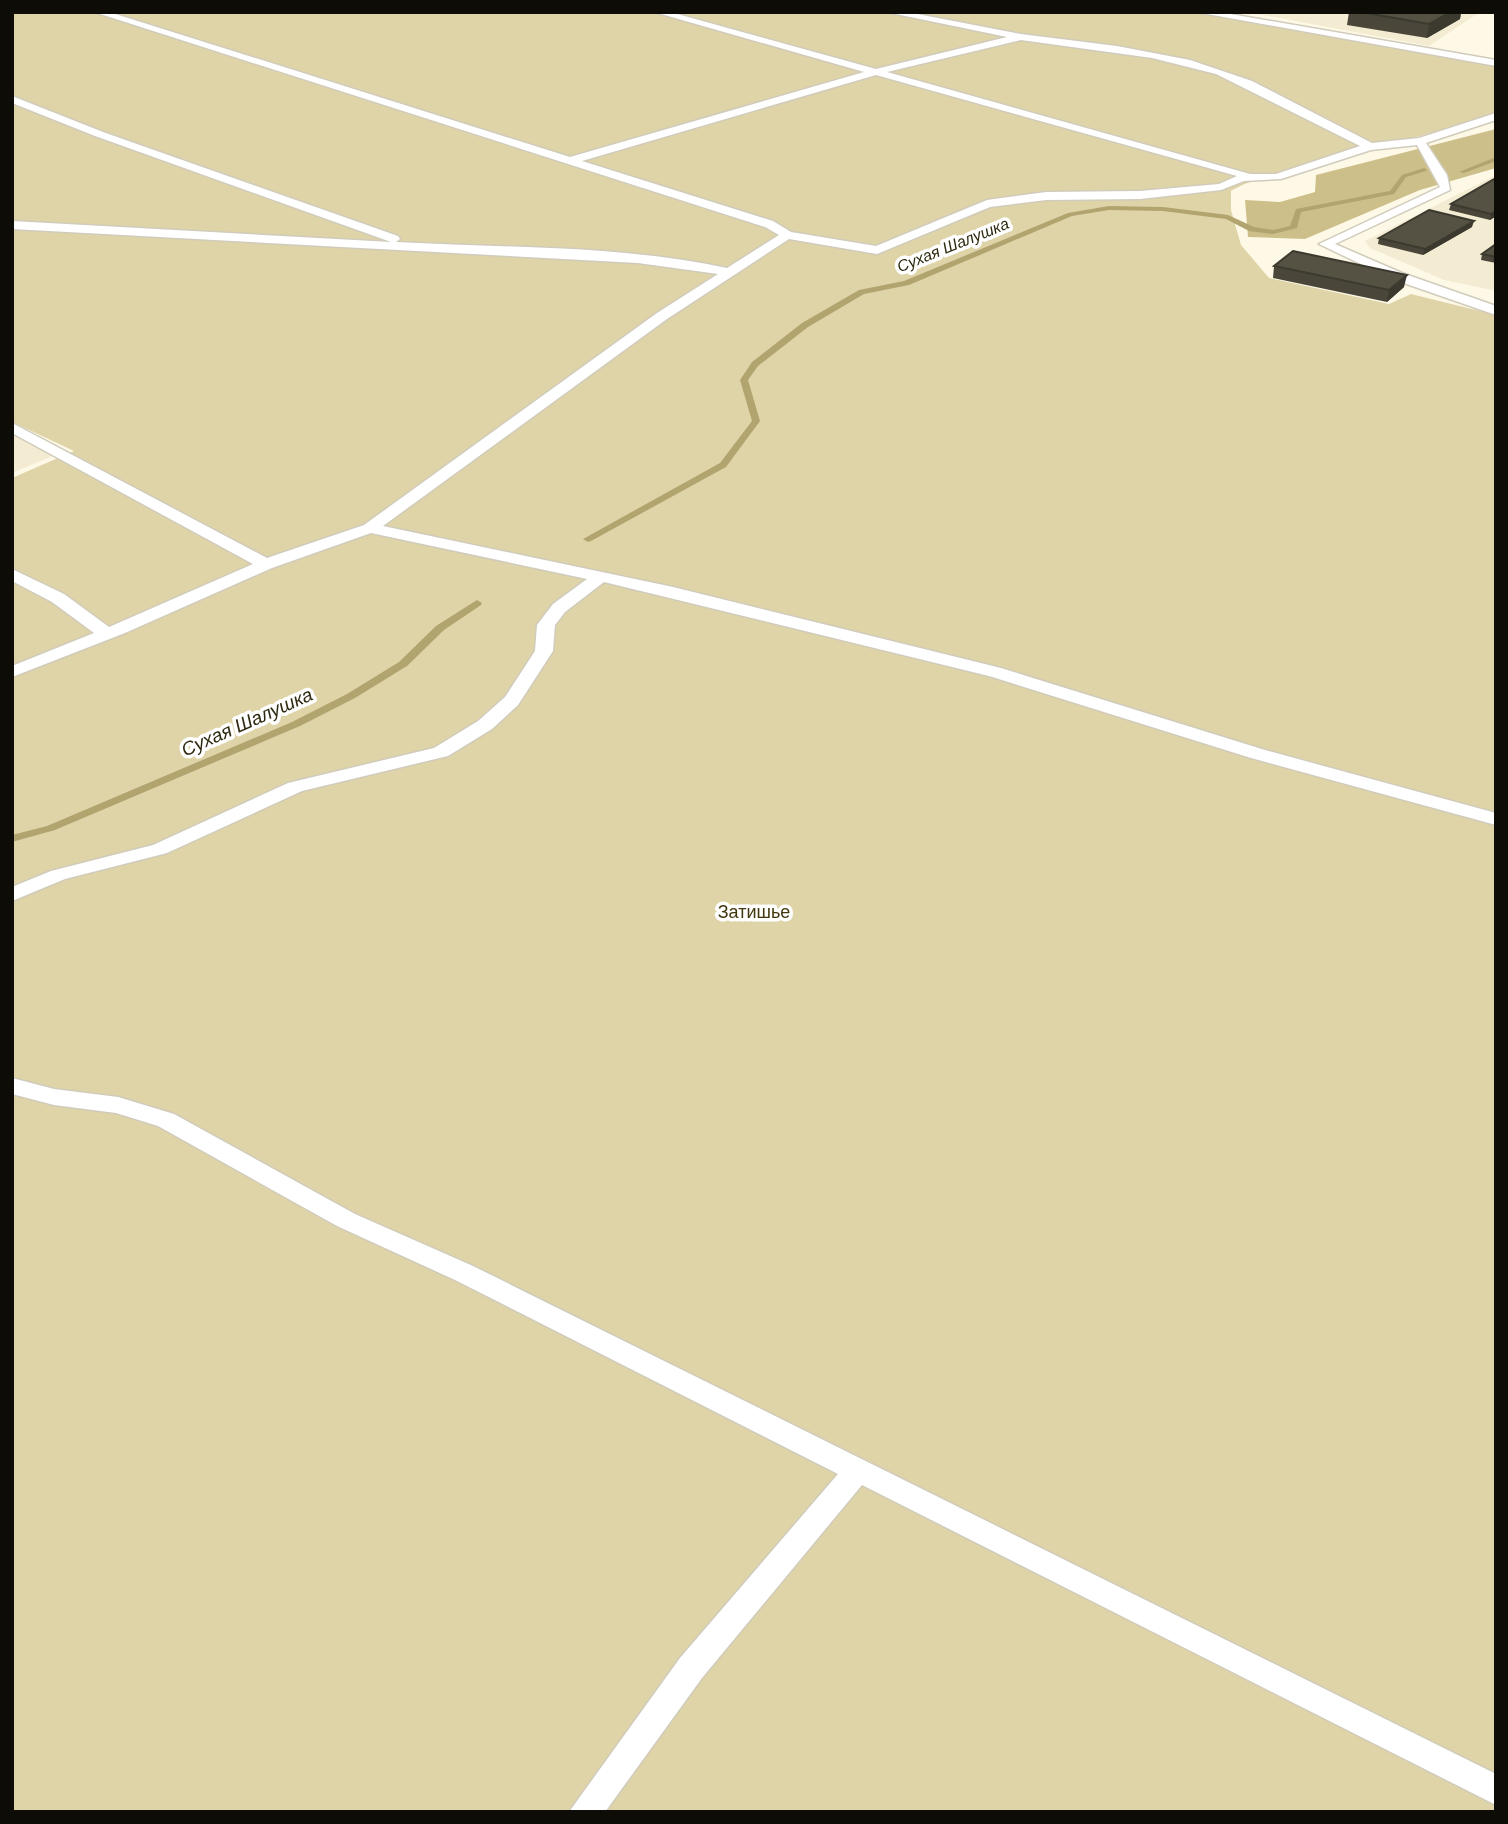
<svg xmlns="http://www.w3.org/2000/svg" width="1508" height="1824" font-family="Helvetica,sans-serif">
<style>
.built{fill:#f3ecd3}
.green{fill:#dfd4a8}
.forest{fill:#cdbf89}
.lines{fill:none;stroke-linecap:round;stroke-linejoin:round}
.stream{fill:#b2a46f;fill-rule:evenodd}
.lane-casing{stroke:#d0cbba;stroke-width:3}
.lane{fill:#fff;fill-rule:evenodd}
.wall{fill:#4a473a}
.shaded-wall{fill:#3c392f}
.building{fill:#565243;stroke:#3c392f;stroke-width:2}
.labels{text-anchor:middle;dominant-baseline:central;stroke-width:7;stroke-linejoin:round;paint-order:stroke}
.far-water-label{font-size:16px;font-style:italic;fill:#2f290f;stroke:#fff}
.park-label{font-size:18px;fill:#43380d;stroke:#fff}
.water-label{font-size:19px;font-style:italic;fill:#2f290f;stroke:#fff}
</style>
<rect width="100%" height="100%" fill="#fef9e7"/>
<g class="built">
<polygon points="1247,12 1480,12 1429,46"/>
<polygon points="1496,175 1496,291 1444,280 1370,248 1365,241"/>
<polygon points="12,426 60,453 12,473"/>
</g>
<path class="green" d="M12,12H1205L1496,63V117C1427,132 1360,154 1292,174C1265,182 1258,175 1231,191V210L1241,245L1269,278L1389,304L1411,294L1496,315V1812H12V478L74,451L12,422Z"/>
<polygon class="forest" points="1496,129 1496,168 1420,190 1305,239 1248,237 1245,200 1280,202 1315,192 1316,175"/>
<g class="lines">
<g class="stream">
<polygon points="1496,157 1496,161 1464,173 1459,172"/>
<polygon points="1424,168 1427,170 1426,171 1406,177 1394,194 1301,212 1297,228 1273,234 1249,231 1226,219 1163,211 1109,210 1072,216 909,285 864,294 808,327 758,366 748,380 760,421 726,467 591,541 588,542 583,539 720,463 752,421 740,380 752,362 802,323 859,290 904,281 1068,213 1109,206 1163,207 1228,215 1254,227 1273,230 1290,226 1296,209 1390,191 1402,175"/>
<polygon points="477,600 482,603 481,605 444,630 407,666 355,698 300,726 55,830 12,842 12,835 47,826 292,722 347,694 399,662 436,626"/>
</g>
<defs>
<g id="lane">
<path d="M94,12H109L570,157L864,72L654,12H670L876,69L1007,37L886,12H907L1021,34L1117,46L1190,60L1252,81L1372,143L1419,138L1496,113V120L1426,143L1447,175L1450,190L1335,244L1402,273L1496,306V315L1392,279L1319,244L1440,187L1417,145L1371,150L1281,179L1244,181L1221,190L1140,199L1046,200L990,207L877,254L789,239L667,319L383,526L673,587L1001,668L1265,750L1496,813V825L1251,758L989,676L604,582L565,612L555,625L553,651L518,705L492,729L448,756L302,791L167,853L65,879L12,901V887L51,871L153,845L288,783L434,748L478,721L505,697L535,651L537,625L553,604L587,579L371,533L272,568L125,633L12,677V666L94,633L52,602L12,581V569L64,594L109,627L253,564L12,433V423L267,558L364,525L657,313L718,274L638,263L12,229V221L391,242L95,136L12,103V96L103,132L398,236L400,239L396,242C506,248 620,245 727,268L779,235L765,227ZM1021,40L1152,58L1216,74L1360,146L1276,174H1250L887,72ZM876,75L1237,176L1219,184L1140,191L1046,192L987,200L876,246L791,232L773,221L582,161Z"/>
<polygon points="1196,12 1219,12 1496,60 1496,66"/>
<polygon points="12,1078 54,1089 118,1097 174,1114 355,1214 473,1266 1496,1774 1496,1805 862,1485 702,1678 605,1812 569,1812 680,1658 838,1474 455,1280 337,1226 158,1126 116,1113 54,1105 12,1094"/>
</g>
</defs>
<use href="#lane" class="lane-casing"/>
<use href="#lane" class="lane"/>
</g>
<g class="wall">
<polygon points="1349,12 1461,12 1460,19 1427,38 1347,25"/>
<polygon points="1496,178 1496,216 1490,220 1449,210 1451,204"/>
<polygon points="1472,227 1423,255 1378,244 1379,238"/>
<polygon points="1496,244 1496,263 1481,260 1482,254"/>
<polygon points="1274,266 1404,287 1387,302 1273,278"/>
</g>
<g class="shaded-wall">
<polygon points="1450,12 1461,12 1460,19 1427,38 1429,24"/>
<polygon points="1496,211 1496,216 1490,220 1491,214"/>
<polygon points="1474,221 1472,227 1423,255 1425,249"/>
<polygon points="1407,275 1404,287 1387,302 1389,290"/>
</g>
<g class="building">
<polygon points="1360,12 1450,12 1429,24"/>
<polygon points="1496,178 1496,211 1491,214 1451,204"/>
<polygon points="1429,210 1474,221 1425,249 1379,238"/>
<polygon points="1496,244 1496,257 1482,254"/>
<polygon points="1293,251 1407,275 1389,290 1274,266"/>
</g>
<g class="labels">
<g class="far-water-label">
<text transform="translate(953 245) rotate(-22)">Сухая Шалушка</text>
</g>
<g class="park-label">
<text x="754" y="912">Затишье</text>
</g>
<g class="water-label">
<text transform="translate(247 722) rotate(-24)">Сухая Шалушка</text>
</g>
</g>
<rect width="1508" height="1824" fill="none" stroke="#0e0c07" stroke-width="28"/>
</svg>
